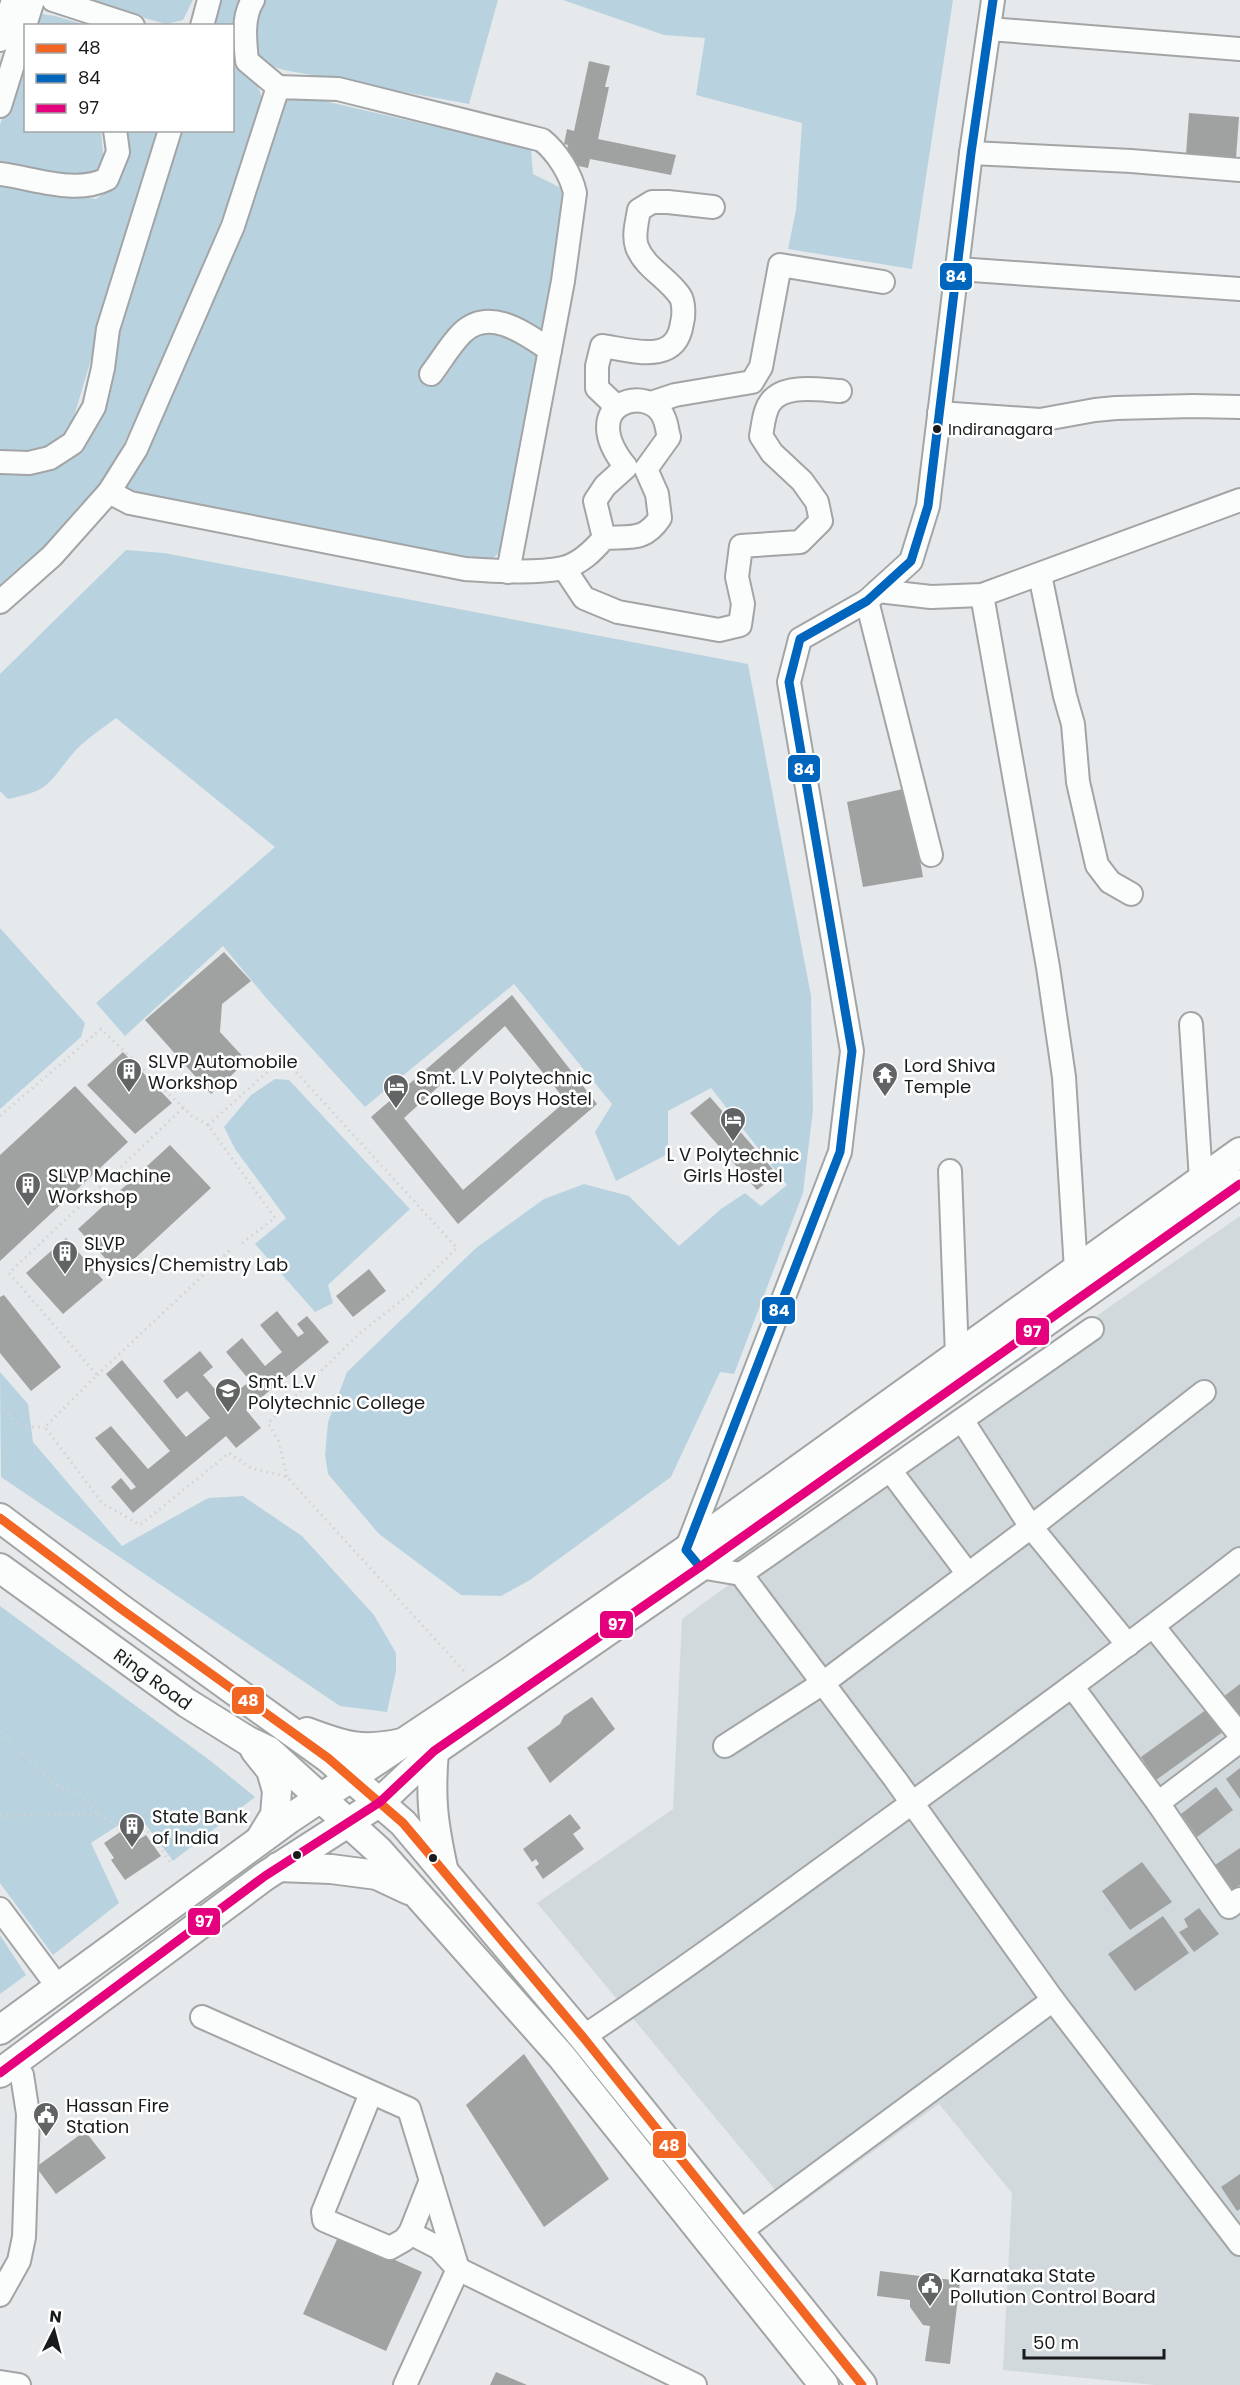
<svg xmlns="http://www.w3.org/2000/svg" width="1240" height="2385" font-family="Poppins,sans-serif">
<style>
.built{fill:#d1d9dd}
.green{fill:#b8d3df}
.building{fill:#a0a2a2;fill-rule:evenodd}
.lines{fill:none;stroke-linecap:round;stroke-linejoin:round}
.minor-casing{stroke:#a2a4a5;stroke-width:26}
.major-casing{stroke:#a2a4a5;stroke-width:32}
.path{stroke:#d2d2d2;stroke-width:3;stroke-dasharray:1.5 4.5;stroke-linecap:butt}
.minor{stroke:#fbfcfc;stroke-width:22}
.major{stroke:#fbfcfc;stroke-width:28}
.bus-1-casing{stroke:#fff;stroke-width:14}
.bus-2-casing{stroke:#fff;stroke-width:14}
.bus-3-casing{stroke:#fff;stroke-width:14}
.bus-1{stroke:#f26522;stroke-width:9}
.bus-2{stroke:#0065bd;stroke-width:9}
.bus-3{stroke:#e5007d;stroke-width:9}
.bus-dot{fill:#1a1b1c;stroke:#fff;stroke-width:2}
.labels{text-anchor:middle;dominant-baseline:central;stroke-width:5;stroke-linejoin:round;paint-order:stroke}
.bus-label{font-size:16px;fill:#1a1b1c;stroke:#fff;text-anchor:start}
.poi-label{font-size:18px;fill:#1a1b1c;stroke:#fff;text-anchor:start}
.street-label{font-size:18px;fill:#1a1b1c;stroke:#fff}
.line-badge{stroke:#fff;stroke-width:2}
.badge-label{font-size:16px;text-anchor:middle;font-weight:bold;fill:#fff}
</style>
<rect width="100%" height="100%" fill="#e6e9eb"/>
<polygon class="built" points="1240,1216 1240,2385 1155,2385 1003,2370 1012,2193 939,2104 792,2210 537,1903 673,1809 682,1619 1105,1310"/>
<g class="green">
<polygon points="79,0 193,0 183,20 166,24"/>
<polygon points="218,0 248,0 233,50 232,26 211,26"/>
<polygon points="264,0 498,0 469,104 284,70 254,61 254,28"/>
<polygon points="563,0 953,0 912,269 788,249 796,210 802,123 696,95 705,38 664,35"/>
<polygon points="36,13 55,16 86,25 32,26"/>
<polygon points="25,43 26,130 101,131 104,163 91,179 0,167 0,125"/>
<polygon points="233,65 258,86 262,98 241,172 166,354 100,494 0,591 0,470 46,471 86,446 103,413 121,314 180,131 232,130"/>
<polygon points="303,96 531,149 533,174 567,191 499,553 488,562 127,492 125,479 282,107 290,97"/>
<polygon points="122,131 159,131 70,430 42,452 0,452 0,186 39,189 96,199 113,187"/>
<path d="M126,550L164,553L748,664L811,996L813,1110L803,1193L734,1374L720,1372L671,1477L530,1580L501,1596L461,1595L379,1534L328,1474L325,1455L328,1422L347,1372L476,1248L544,1199L584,1184L629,1196L679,1246L721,1209L745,1193L761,1206L787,1185L711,1088L668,1111V1154L616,1181L595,1132L612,1104L514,984L365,1107L267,999L223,946L125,1036L96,1003L275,847L116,718C103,728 86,739 75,751C48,782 53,790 8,799L0,791V674Z"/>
<polygon points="0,928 85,1023 81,1037 0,1109"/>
<polygon points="275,1079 289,1080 410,1209 328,1285 333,1303 315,1312 255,1244 286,1218 235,1149 224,1127 251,1095"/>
<polygon points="0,1372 28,1404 33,1442 122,1546 208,1498 243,1496 302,1536 374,1615 396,1653 396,1671 387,1712 340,1706 1,1477"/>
<polygon points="0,1606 212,1762 255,1797 173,1861 137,1813 91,1843 119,1903 53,1955 0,1883"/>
<polygon points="0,1935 26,1975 0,1994"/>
</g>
<g class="building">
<polygon points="589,61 610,66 605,87 609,87 598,139 676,155 671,175 590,159 588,168 564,163 568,145 564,144 567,129 574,131"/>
<polygon points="1189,113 1239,117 1236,158 1186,154"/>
<polygon points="907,788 923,877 863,887 847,802"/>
<polygon points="224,952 251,981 222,1004 220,1032 247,1061 211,1094 145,1020"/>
<path d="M512,995L597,1104L458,1224L371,1117ZM505,1026L566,1101L463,1190L404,1118Z"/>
<polygon points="123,1052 172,1103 135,1134 87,1085"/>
<polygon points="75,1086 128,1142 0,1261 0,1155"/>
<polygon points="710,1097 777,1174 757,1190 690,1113"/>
<polygon points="170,1145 211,1188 119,1273 78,1229"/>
<polygon points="66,1238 103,1280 63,1314 26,1273"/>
<polygon points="369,1269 386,1291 353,1317 336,1296"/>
<polygon points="4,1295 61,1367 31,1391 0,1353 0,1297"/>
<polygon points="277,1311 298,1337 304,1333 297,1324 307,1316 329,1342 246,1410 261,1428 236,1448 226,1436 133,1513 111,1487 121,1478 131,1490 136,1487 95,1438 111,1426 148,1469 170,1451 106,1374 122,1360 186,1437 210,1418 187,1391 177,1399 163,1381 200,1351 213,1367 203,1375 225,1401 250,1381 226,1352 242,1338 265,1366 282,1352 260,1325"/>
<polygon points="1240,1684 1240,1719 1223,1697"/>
<polygon points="592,1697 615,1729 550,1783 527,1748 560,1724 564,1716"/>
<polygon points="1210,1707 1227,1729 1156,1780 1141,1757"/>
<polygon points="1240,1768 1240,1799 1226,1779"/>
<polygon points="1216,1787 1233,1810 1197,1837 1181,1814"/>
<polygon points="570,1814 581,1828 573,1834 584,1849 543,1879 535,1867 539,1864 536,1859 532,1862 523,1849"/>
<polygon points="129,1826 138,1840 146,1835 161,1856 125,1880 111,1860 114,1858 104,1843"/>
<polygon points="1240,1848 1240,1885 1233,1890 1215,1865"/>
<polygon points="1142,1862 1172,1902 1130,1930 1102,1891"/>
<polygon points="1199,1908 1219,1934 1194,1952 1179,1932 1188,1927 1184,1919"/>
<polygon points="1163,1916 1189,1953 1135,1991 1108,1954"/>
<polygon points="524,2054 609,2179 544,2227 466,2105"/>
<polygon points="85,2131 106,2158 56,2194 36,2167"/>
<polygon points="1240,2174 1240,2209 1237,2211 1221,2187"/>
<polygon points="339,2235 422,2272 386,2351 303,2314"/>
<polygon points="880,2271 960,2281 950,2364 925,2361 930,2326 923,2325 910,2307 910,2300 877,2296"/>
<polygon points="496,2372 527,2385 490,2385"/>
</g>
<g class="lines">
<defs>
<g id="minor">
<polyline points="53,0 133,26"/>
<path d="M253,0C242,17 245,41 247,61L278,87"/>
<polyline points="202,26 209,0"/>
<polyline points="989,29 1240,49"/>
<polyline points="0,40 13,0"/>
<polyline points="0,106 33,0"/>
<polyline points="971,153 1131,161 1240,170"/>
<path d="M0,174C34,178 75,195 107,179L118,152L115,130"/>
<polyline points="958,269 1240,289"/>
<path d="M431,374C441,361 450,345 462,333C490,306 526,334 550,350"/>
<polyline points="651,403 675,395 752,382 761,367 780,265 883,282"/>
<path d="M617,407L597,388V366L602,346C632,350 676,366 682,323C684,316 684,302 680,296C667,277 645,268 637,247C633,236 637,222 639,210L652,202H668L713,207"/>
<polyline points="939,413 1040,420 1095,410 1116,408 1193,406 1240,407"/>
<polyline points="0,462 29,463 50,458 73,443 94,407 103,368 108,329 170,130"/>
<path d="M109,492L130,503L465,569C495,571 533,574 563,568C580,564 593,551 604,538C630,536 644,542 660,518L657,494L646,469L669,437C667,431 667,424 664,418C650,382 574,403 626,467L605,486L595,501L604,538"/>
<path d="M564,568L584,598L618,612L719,630L740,625L743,604L737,577L741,546L800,542L821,521L817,502L802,481L772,453L761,436C763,426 764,411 770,403C783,383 820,390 840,391"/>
<polyline points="1040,575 1065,696 1073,724 1078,782 1097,865 1110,882 1131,894"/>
<polyline points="878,591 931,597 982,595 1240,500"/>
<polyline points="982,595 1048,967 1064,1077 1076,1270"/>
<polyline points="867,601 931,855"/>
<path d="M0,602L52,556L109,492L136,449L233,226L278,87L338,89L542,140C557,152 571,174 575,193L563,281L508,572"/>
<polyline points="1191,1024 1201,1180"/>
<polyline points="950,1171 957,1356"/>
<polyline points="962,1420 1031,1527 1128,1645"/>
<polyline points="890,1470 968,1574"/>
<polyline points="686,1550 840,1152 852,1051 789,682 800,639 867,601 911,561 928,506 971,153 993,0"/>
<polyline points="700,1567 741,1574 895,1779 1053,2000 739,2232"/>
<polyline points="741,1574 1092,1329"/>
<polyline points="1153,1626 1240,1735"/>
<polyline points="1072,1686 1158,1803 1240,1741"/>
<polyline points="725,1746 823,1683 1031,1527 1204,1392"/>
<polyline points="1158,1803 1229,1907 1240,1899"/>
<polyline points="0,1909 58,1987"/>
<polyline points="1053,2000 1240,2244"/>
<polyline points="202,2017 409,2109 458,2269 695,2385"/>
<path d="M583,2037C685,1969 784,1896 883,1824C1003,1737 1123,1650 1240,1559"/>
<polyline points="371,2093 323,2212 324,2220 390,2248 404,2240 410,2233 439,2248 458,2269 405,2385"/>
<polyline points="410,2233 431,2180"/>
<polyline points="0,2295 19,2261 24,2237 28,2114 22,2075 13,2063"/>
<polyline points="0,2382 19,2385"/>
</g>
<g id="major">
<polyline points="0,1518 121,1609 328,1758 403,1823 583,2037 862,2385"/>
<path id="s1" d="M0,1568L187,1703L248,1741L269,1751L378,1850L561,2056L824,2385"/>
<path d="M307,1732C344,1746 362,1752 402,1743"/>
<polyline points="255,1750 271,1770 277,1791 275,1815 261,1838"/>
<path d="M434,1751C430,1798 433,1822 443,1868"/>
<polyline points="278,1867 331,1869 377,1875 409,1890"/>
<polyline points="0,2030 289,1819 511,1671 686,1550 1240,1152"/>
<polyline points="0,2073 265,1876 380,1802 434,1751 700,1567 1240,1184"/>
</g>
</defs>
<use href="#minor" class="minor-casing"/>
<use href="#major" class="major-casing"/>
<g class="path">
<polyline points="183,1108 9,1273 97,1375 45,1427 102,1503 140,1525 229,1453 251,1468 287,1477 466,1673"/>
<polyline points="0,1116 101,1029 192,1116 208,1125"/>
<polyline points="242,1243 275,1218 208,1125 283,1058 457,1248 410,1294 361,1332 268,1423 279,1442 287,1477"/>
<polyline points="97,1375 230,1250"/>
<polyline points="0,1405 20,1427 45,1427"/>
<polyline points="0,1732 54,1784 82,1795 97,1814 120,1827 128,1823 133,1823 140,1833 146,1829 171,1863"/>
<polyline points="0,1816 97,1814"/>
</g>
<use href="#minor" class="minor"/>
<use href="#major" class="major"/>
<defs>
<polyline id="bus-1" points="0,1518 121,1609 328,1758 403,1823 583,2037 862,2385"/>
<polyline id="bus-2" points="700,1567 686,1550 840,1152 852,1051 789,682 800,639 867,601 911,561 928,506 971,153 993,0"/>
<polyline id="bus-3" points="0,2073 265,1876 380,1802 434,1751 700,1567 1240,1184"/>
</defs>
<use href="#bus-1" class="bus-1-casing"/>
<use href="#bus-2" class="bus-2-casing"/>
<use href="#bus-3" class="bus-3-casing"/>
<use href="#bus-1" class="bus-1"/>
<use href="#bus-2" class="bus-2"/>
<use href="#bus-3" class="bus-3"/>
</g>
<defs>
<symbol id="building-pin" viewBox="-11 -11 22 30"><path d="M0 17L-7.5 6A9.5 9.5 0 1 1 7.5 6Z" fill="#616364" stroke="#fff"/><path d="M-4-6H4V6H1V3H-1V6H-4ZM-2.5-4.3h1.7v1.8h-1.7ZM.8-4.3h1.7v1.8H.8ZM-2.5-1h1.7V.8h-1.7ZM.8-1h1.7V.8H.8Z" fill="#fff"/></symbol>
<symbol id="temple-pin" viewBox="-11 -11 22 30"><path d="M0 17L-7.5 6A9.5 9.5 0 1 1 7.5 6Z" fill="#616364" stroke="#fff"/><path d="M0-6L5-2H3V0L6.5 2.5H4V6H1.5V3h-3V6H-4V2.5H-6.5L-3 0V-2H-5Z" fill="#fff"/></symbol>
<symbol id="hotel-pin" viewBox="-11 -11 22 30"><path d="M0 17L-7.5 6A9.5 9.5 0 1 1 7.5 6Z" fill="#616364" stroke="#fff"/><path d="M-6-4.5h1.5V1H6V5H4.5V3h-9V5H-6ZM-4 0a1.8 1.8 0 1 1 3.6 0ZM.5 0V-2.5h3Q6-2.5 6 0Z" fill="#fff"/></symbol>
<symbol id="university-pin" viewBox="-11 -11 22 30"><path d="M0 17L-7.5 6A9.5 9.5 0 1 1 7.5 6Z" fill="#616364" stroke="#fff"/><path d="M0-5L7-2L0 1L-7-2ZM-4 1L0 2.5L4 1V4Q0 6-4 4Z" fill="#fff"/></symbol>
<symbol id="civic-pin" viewBox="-11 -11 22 30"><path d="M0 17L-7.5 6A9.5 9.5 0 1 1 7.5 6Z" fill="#616364" stroke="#fff"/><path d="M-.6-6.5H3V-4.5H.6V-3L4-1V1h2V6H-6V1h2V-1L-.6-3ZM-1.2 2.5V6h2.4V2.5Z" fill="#fff"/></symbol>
</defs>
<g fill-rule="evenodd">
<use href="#building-pin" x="114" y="1056" width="30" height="40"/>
<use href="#temple-pin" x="870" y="1060" width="30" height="40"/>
<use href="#hotel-pin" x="381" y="1072" width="30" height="40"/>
<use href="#hotel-pin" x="718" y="1105" width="30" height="40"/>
<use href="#building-pin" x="13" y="1170" width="30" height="40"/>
<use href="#building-pin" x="50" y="1238" width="30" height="40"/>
<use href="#university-pin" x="213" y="1376" width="30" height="40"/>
<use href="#building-pin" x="117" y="1811" width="30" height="40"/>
<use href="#civic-pin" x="31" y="2100" width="30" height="40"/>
<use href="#civic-pin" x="915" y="2270" width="30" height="40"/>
</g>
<g class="bus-dot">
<circle cx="937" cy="429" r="5"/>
<circle cx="297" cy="1855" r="5"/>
<circle cx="433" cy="1858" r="5"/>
</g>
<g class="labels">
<g class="bus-label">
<text x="948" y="429">Indiranagara</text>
</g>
<g class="poi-label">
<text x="148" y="1061">SLVP Automobile<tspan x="148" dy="21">Workshop</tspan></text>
<text x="904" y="1065">Lord Shiva<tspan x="904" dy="21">Temple</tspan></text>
<text x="416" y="1077">Smt. L.V Polytechnic<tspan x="416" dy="21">College Boys Hostel</tspan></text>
<text x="733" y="1154" text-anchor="middle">L V Polytechnic<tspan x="733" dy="21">Girls Hostel</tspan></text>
<text x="48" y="1175">SLVP Machine<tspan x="48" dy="21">Workshop</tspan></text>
<text x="84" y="1243">SLVP<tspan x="84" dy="21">Physics/Chemistry Lab</tspan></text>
<text x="248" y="1381">Smt. L.V<tspan x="248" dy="21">Polytechnic College</tspan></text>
<text x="152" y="1816">State Bank<tspan x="152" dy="21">of India</tspan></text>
<text x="66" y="2105">Hassan Fire<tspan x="66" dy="21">Station</tspan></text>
<text x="950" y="2275">Karnataka State<tspan x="950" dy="21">Pollution Control Board</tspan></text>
</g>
<g class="street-label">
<text stroke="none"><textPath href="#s1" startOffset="189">Ring Road</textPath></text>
</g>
</g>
<g class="line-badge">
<rect x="939" y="262" width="34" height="29" rx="6" fill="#0065bd"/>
<rect x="787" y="754" width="34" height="29" rx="6" fill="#0065bd"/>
<rect x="761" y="1296" width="35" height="29" rx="6" fill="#0065bd"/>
<rect x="1015" y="1317" width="35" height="29" rx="6" fill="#e5007d"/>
<rect x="599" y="1610" width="35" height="29" rx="6" fill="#e5007d"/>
<rect x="231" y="1686" width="34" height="29" rx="6" fill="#f26522"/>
<rect x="187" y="1907" width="34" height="29" rx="6" fill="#e5007d"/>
<rect x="652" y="2130" width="35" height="29" rx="6" fill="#f26522"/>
</g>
<g class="badge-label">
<text x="956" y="282">84</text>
<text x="804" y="775">84</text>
<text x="779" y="1316">84</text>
<text x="1032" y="1337">97</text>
<text x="617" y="1630">97</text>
<text x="248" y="1706">48</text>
<text x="204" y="1927">97</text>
<text x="669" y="2151">48</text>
</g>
<rect x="24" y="24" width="210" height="108" fill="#ffffff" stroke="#a3a4a4" stroke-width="1.5"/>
<rect x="36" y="44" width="30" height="9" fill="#f26522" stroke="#a3a4a4" stroke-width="1.5"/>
<text x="78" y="54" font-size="18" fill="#1a1b1c">48</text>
<rect x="36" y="74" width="30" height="9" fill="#0065bd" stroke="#a3a4a4" stroke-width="1.5"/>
<text x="78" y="84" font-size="18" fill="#1a1b1c">84</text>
<rect x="36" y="104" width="30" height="9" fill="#e5007d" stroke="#a3a4a4" stroke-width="1.5"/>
<text x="78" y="114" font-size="18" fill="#1a1b1c">97</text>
<g transform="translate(54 2331) rotate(6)" stroke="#ffffff" stroke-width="4.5" paint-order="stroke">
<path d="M0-4.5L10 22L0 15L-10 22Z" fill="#1a1b1c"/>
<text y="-9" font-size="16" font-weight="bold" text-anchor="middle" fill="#1a1b1c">N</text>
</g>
<path d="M1024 2349v9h140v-9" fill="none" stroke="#1a1b1c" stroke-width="3"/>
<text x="1033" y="2349" font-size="18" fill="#1a1b1c" stroke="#ffffff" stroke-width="4.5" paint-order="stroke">50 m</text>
</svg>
